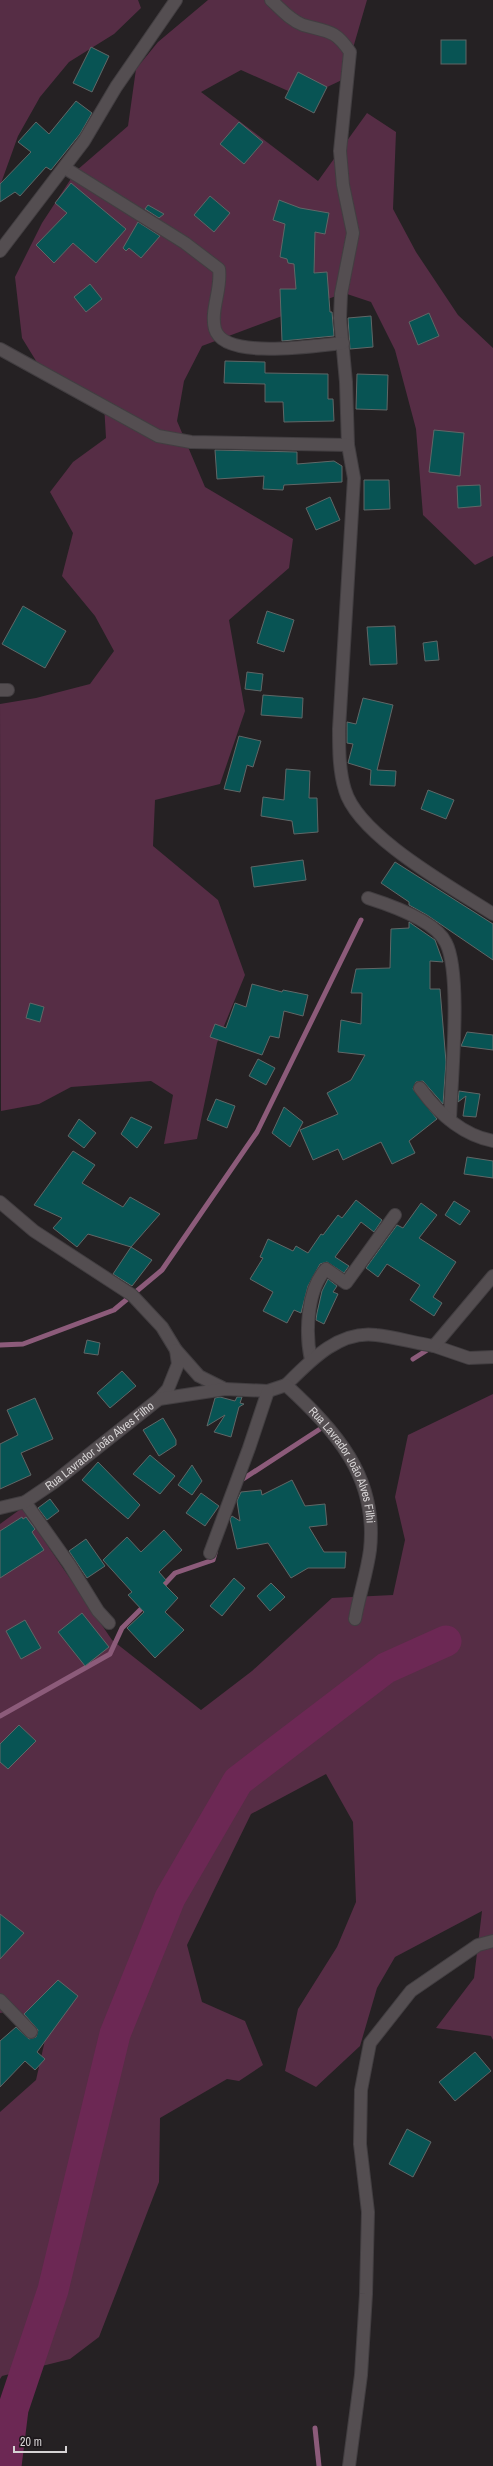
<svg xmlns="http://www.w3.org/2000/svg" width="493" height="2466" font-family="'Archivo Narrow',sans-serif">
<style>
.green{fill:#562d45}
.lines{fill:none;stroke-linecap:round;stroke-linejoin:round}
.stream{stroke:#8c5b7a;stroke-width:5}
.river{stroke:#6c2854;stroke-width:31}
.building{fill:#085454;stroke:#606767}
.minor-casing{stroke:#423e41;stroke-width:14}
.minor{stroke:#544e51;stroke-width:12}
.labels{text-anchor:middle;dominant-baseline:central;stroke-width:3;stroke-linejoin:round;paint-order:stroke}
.street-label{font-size:12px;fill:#d6d3d4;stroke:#1c171a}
</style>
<rect width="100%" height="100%" fill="#252123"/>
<g class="green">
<polygon points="0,0 138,0 141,8 114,34 69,62 40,97 18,136 0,186"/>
<polygon points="208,0 367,0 344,79 304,98 241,70 201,92 318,181 367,113 396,132 393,209 416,252 458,315 493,348 493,556 475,565 423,515 416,429 395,350 371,302 344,293 202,346 184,381 177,421 205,487 293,539 289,568 229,620 245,711 220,784 155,800 153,846 218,900 245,975 217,1043 197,1139 164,1144 173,1095 151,1081 71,1087 39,1104 1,1111 0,704 36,698 90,684 114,651 95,616 62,576 73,533 50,492 73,462 106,438 104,404 41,369 22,338 15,277 42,223 76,171 128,126 136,69 158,42"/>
<polygon points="493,1394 493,2040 491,2036 436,2028 474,1978 482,1911 395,1957 377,1988 360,2046 316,2087 285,2071 298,2009 337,1947 356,1902 353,1822 326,1774 251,1814 187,1945 202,2002 245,2021 263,2065 239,2081 227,2079 160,2118 159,2182 99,2337 70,2359 2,2376 0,2379 0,2112 36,2080 45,2040 7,2012 0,2013 0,1524 22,1508 112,1640 201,1710 252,1671 332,1598 393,1595 405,1540 395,1497 408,1435"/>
</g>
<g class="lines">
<g class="stream">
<polyline points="0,1345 23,1344 114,1310 162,1270 257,1132 361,920"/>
<polyline points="413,1359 432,1347"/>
<polyline points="240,1481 320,1429"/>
<polyline points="160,1589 175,1573 213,1560 215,1553"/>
<polyline points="0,1716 110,1654 122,1628 146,1604"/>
<polyline points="315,2428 319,2466"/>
</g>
<polyline class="river" points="6,2466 13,2409 53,2290 115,2034 170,1898 238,1781 386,1668 446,1641"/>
</g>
<g class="building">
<rect x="441" y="40" width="25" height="24"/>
<polygon points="91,47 109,56 92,92 73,83"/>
<polygon points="298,72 327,87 314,113 285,98"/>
<polygon points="76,101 92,113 80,134 51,170 46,167 20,196 15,192 0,202 0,184 31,152 18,142 36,122 49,134"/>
<polygon points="239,122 263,142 244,164 220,144"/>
<polygon points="71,183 126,229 96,263 73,243 54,263 36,245 67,213 55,203"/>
<polygon points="210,196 230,213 214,232 194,215"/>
<polygon points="279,200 300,208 329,213 325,234 315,232 314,273 327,272 330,312 332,312 334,336 282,341 280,289 296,289 294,264 288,263 287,259 280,257 285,224 273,220"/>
<polygon points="148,205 164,214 159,218 145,209"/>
<polygon points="138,222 160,236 141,258 129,248 126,251 123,248"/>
<polygon points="90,284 102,299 86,312 74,297"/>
<polygon points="429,313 439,336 418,345 409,322"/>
<polygon points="371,316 373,347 350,349 348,318"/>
<polygon points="225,361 265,362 265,373 328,374 328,399 333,399 334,421 284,422 283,402 265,402 265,384 224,383"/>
<polygon points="357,374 388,375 387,410 356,409"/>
<polygon points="434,430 464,433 460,476 429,472"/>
<polygon points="215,450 297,452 297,464 334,461 342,466 342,482 284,485 283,490 263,489 264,476 217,479"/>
<polygon points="364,480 389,480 390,509 364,510"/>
<polygon points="480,485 481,506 458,508 457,486"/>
<polygon points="330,497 340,520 316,530 306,508"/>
<polygon points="23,606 66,631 45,668 2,644"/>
<polygon points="267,611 294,620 284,652 257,643"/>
<polygon points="395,626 397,664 370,665 367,627"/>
<polygon points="437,641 439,660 425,661 423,643"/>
<polygon points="247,672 263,674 261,691 245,689"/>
<polygon points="263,695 303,698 302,718 261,715"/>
<polygon points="363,698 393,705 377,770 396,771 395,786 370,785 371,770 348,763 353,744 347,743 347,722 356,724"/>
<polygon points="239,736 261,741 253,767 247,765 240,792 224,789"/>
<polygon points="286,769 310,771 309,798 317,798 318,832 294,834 292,821 261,816 263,797 284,800"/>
<polygon points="428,790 454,800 446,819 421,809"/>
<polygon points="303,860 306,880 254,887 251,867"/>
<polygon points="395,862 493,924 493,960 427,915 409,905 409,902 381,883"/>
<polygon points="409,922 435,940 443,962 430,961 430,989 440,989 446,1062 443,1104 423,1081 416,1082 413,1089 437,1119 409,1141 415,1153 392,1164 381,1142 343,1160 338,1149 313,1160 300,1130 338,1114 327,1093 351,1080 365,1055 338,1052 341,1020 361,1024 362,993 351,993 356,969 390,968 391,929 409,928"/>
<polygon points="252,984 282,992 283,990 308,995 303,1016 284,1011 279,1038 270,1036 262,1055 210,1037 215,1024 226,1028 235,1003 246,1007"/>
<polygon points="30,1003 44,1007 40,1022 26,1018"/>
<polygon points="467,1032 493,1035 493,1050 461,1046"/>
<polygon points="258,1059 275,1068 266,1085 249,1076"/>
<polygon points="459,1091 480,1094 476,1117 463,1116 466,1096 458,1102"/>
<polygon points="216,1099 235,1106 227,1128 207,1120"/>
<polygon points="284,1107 303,1122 290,1147 272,1133"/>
<polygon points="131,1117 152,1127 137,1148 121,1134"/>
<polygon points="79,1119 96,1133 84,1148 68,1136"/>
<polygon points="73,1151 95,1165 82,1183 123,1207 130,1197 160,1214 131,1247 88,1234 77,1247 53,1228 62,1218 34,1205"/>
<polygon points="467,1157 493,1161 493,1178 464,1174"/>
<polygon points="356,1200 382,1220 374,1232 361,1222 335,1257 349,1266 344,1273 327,1262 320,1264 308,1286 301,1313 294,1310 287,1323 263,1311 273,1292 250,1279 263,1258 260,1257 268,1239 293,1251 296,1246 308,1253 321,1234 323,1235 338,1215 342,1218"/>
<polygon points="454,1201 470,1211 460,1225 445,1215"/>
<polygon points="421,1203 437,1215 419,1238 456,1262 433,1297 442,1303 434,1316 410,1300 420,1285 387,1264 378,1277 366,1268 397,1225 403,1228"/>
<polygon points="131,1247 152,1260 132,1286 113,1274"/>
<polygon points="328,1279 337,1286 333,1292 338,1294 324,1324 316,1320 317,1313 322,1291"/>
<polygon points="87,1340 100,1343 98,1355 84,1353"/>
<polygon points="122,1371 136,1386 110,1408 97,1393"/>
<polygon points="220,1397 235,1401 237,1397 242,1397 240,1403 244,1404 239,1407 231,1437 214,1432 225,1415 207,1426 215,1398"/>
<polygon points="35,1398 53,1439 21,1453 31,1475 0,1489 0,1444 18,1435 7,1410"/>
<polygon points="163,1418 176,1440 176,1445 159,1456 143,1430"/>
<polygon points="150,1455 175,1476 160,1494 133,1474"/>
<polygon points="98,1462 140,1505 128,1519 82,1480"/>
<polygon points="192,1465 202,1481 192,1495 178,1485"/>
<polygon points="292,1480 305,1506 325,1504 327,1525 309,1527 324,1552 346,1552 345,1568 308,1568 291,1578 268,1543 237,1549 230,1519 232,1516 240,1521 237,1501 241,1492 261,1490 262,1495"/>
<polygon points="201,1493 219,1506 205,1526 186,1513"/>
<polygon points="50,1499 59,1511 47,1520 38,1508"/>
<polygon points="22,1517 23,1519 26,1517 35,1529 32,1532 44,1550 0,1578 0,1531"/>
<polygon points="164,1530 182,1550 159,1572 166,1580 163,1583 178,1598 165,1612 184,1630 155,1658 127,1628 144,1612 128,1595 132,1592 103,1560 127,1537 141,1552"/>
<polygon points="86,1539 105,1566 87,1578 69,1551"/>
<polygon points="234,1578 245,1588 222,1616 210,1606"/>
<polygon points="271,1583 285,1597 270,1611 257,1596"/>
<polygon points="82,1613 109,1647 85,1666 58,1632"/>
<polygon points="25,1620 41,1648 21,1659 6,1631"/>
<polygon points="19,1725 36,1741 8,1769 0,1762 0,1744"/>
<polygon points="0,1914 24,1933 0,1959"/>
<polygon points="58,1980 78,1996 37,2052 45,2059 35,2070 25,2061 0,2087 0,2041 16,2027 29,2039 36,2037 38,2030 24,2014"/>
<polygon points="475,2052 491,2071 455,2101 439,2082"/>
<polygon points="407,2129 431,2142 413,2177 389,2164"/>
</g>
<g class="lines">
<defs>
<g id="minor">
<path d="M271,0C281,9 290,20 303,25C327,32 335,29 350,52L340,151L343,185L353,233L341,294L340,318L346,382L348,445L354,478L339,729C339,749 339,771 345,790C358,836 453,888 493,914"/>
<path d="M65,168L185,243L219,269C222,289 210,310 215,329C224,361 318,345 343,343"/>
<polyline points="0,251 84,141 116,87 176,0"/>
<polyline points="0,349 158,436 191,442 348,445"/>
<polyline points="0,690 8,690"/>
<path d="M368,898C390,905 436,921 446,943C462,974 451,1081 450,1120"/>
<path d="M420,1088C438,1113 463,1135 493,1141"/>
<polyline points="0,1202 34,1231 132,1295 162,1327 176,1350 178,1364 168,1389 159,1399"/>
<polyline points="434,1346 469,1358 493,1357"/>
<polyline points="176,1350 199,1376 225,1389"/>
<path d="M311,1360C305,1333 307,1289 326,1269L346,1283L395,1215"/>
<path d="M286,1385C310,1361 339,1330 376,1335C394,1337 415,1343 434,1346L493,1276"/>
<polyline points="25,1502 69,1564 98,1611 109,1623"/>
<path id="s1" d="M0,1508L25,1502L53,1483L159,1399L225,1389L268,1391L286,1385C336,1431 378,1477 370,1550C367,1573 359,1596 355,1619"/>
<polyline points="210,1553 249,1448 268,1391"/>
<polyline points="0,2000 31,2032"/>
<polyline points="349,2466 361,2375 366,2294 368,2212 360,2144 361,2090 370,2043 411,1991 478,1945 493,1941"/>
</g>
</defs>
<use href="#minor" class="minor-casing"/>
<use href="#minor" class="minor"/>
</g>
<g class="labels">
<g class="street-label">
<text stroke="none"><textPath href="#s1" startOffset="119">Rua Lavrador João Alves Filho</textPath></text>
<text stroke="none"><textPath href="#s1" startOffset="424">Rua Lavrador João Alves Filhi</textPath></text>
</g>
</g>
<path d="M14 2446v6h52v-6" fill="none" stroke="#d6d3d4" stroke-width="2"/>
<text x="20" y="2446" font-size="12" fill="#d6d3d4" stroke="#1c171a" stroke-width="3" paint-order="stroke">20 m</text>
</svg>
